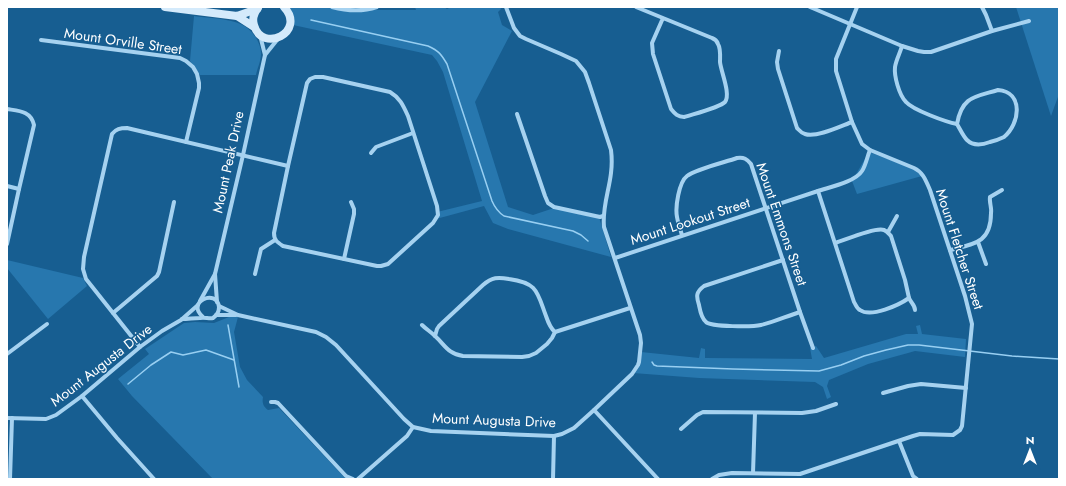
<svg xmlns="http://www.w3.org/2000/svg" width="1066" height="486" font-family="Jost,sans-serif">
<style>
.green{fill:#2777ae}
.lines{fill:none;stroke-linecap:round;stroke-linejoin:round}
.stream{stroke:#98cff2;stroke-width:1.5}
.street{stroke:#a6d2f0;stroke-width:4}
.secondary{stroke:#d4eafb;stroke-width:8}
.labels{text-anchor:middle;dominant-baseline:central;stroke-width:3;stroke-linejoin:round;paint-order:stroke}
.street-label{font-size:14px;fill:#fff;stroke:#175e91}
</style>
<rect width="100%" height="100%" fill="#175e91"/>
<g class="green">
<polygon points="288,7 370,7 372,10 416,10 415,7 444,7 447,9 451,7 500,7 501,9 498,12 502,25 512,31 475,102 508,207 533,215 554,208 599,217 611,257 508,229 493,223 484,206 436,219 437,212 482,201 443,72 437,61 432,55 293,25"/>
<polygon points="1016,7 1059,7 1059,94 1051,116"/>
<path d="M194,16C207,18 222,18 235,22C248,25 261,39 261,54C261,61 257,69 256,75H200L190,61Z"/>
<polygon points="869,152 920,171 922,176 857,194 852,181"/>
<polygon points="7,260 83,278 87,286 48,319 7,268"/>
<path d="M229,317H238L234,332L240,367L247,380L263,397C262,403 263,406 268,410L279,408L346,479H213L132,396L118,379L149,354L145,349L184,323L195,322L214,323Z"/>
<polygon points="920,325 922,334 966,339 965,357 915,351 908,353 868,364 829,380 827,386 831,397 827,399 823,387 815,382 699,378 633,373 641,352 699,358 701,348 705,349 705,358 812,359 810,348 816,346 824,358 906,334 918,334 916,326"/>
</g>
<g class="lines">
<g class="stream">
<path d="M311,20L428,46C439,51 441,54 447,64L492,201C495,208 498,212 504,216L573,231L581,235L588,241"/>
<polyline points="228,325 239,387"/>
<polyline points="652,362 654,365 657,366 733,369 819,371 841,365 864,356 886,350 908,345 919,345 1012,356 1059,359"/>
<polyline points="128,384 151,365 171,352 183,355 206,350 234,360"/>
</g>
<g class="street">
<path d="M332,7C347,11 362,12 377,7"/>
<path d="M636,7L712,38C715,39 717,41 718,44C721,49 720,57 720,62C721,72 731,94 725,102C719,108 693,114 684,117C678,117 675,114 671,109L653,54L652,43L663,18"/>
<polyline points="810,7 902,46 918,51 924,52 931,52 992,31 1029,21"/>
<polyline points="982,7 986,15 992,31"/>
<polyline points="41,40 180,58 186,61 193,67 197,74 199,83 199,88 186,142"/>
<path d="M902,46C900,53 896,60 895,67C894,76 899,95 906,102C913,110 946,122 957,124"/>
<path d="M779,51L777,62L778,69L797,128C799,130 801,133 805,134C816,138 841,126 852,122"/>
<polyline points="265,55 277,40"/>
<path d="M315,77H323L390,92C400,98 403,105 408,116L437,206L438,215L433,223L388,264L381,266H377L283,246C277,242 274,240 274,233L288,166L307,83L310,79Z"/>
<path d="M998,90C1024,92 1020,124 1004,137C1000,139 994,141 990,142C982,145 973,146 967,140C963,136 960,129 957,124C962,96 975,97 998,90Z"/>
<path d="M7,109C19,111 31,111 34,125L19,189L7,244"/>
<polyline points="517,114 545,196 548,203 554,207 600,217 603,216"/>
<polyline points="371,153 376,147 413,133"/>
<polyline points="7,186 19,189"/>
<path d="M818,191L854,302C856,305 857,309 860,310C871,318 899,305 909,298L905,280L891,236C889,234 887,231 884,230C875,227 845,240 835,243"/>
<polyline points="888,232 897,216"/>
<path d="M682,235C680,229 678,223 677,217C675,207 679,182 687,176C696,169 726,162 737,158C744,157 747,159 751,164L800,312L813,348"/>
<polyline points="978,242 986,264"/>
<path d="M950,250C974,244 991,243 991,213C992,208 989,202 990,197L1002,190"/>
<path d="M615,258L818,191C830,187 855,182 862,171C866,165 867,157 870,150"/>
<polyline points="344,259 354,214 354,209 351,202"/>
<path d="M783,260L704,286C696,292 696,296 699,305C700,310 701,318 706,322C711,327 753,327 761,325C774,322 787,316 800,312"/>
<polyline points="215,274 217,302"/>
<polyline points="255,274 261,249 275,240"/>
<path d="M909,298C911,303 915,305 915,310"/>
<polyline points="200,301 215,274 243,155 265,55 260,35"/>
<path d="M219,306L238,315L316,332L326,337L336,345L404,419L413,427L431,431L554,436L562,434L574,428L594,410L632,374L638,365L639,362L641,343L640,335L604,227C602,208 609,191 611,173C612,165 612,158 611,150L589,83L585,72L576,61L561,54L526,39L520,36L514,28L506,7"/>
<polyline points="113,313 157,276 159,272 174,202"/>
<polyline points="216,315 236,315"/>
<path d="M182,319C188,319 194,318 200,318C205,317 209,319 213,318C216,316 219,312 219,307C217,288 185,302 203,317"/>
<path d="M422,325C426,329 431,332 435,336C445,345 448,354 463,356L522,357L529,356L536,353L547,344L552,338L555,332L630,308"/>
<path d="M435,336L437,329L439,326L483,285C492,277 498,277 509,279C538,283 537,292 546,316C548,322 550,328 555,332"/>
<path d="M140,347L86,279L83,269L84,257L112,134C116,129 120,128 127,128L288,166"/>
<polyline points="7,354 47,324"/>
<polyline points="883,393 908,386 921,384 966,388"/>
<polyline points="82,396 117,438 154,479"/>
<polyline points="271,402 275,402 278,403 346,476 353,479"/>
<polyline points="594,410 658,479"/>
<polyline points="7,418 46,419 56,415 82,396 140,347 162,331 181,320 198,305"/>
<polyline points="681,429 697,415 703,412 802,413 816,411 836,404"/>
<polyline points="899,441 913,476 917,479"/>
<polyline points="753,473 755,413"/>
<polyline points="10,479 12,418"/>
<polyline points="358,479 407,436 413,427"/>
<polyline points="553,479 554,436"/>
<path d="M712,479L719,475L732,473L800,474L913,436L920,434L953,435L960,430L962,426L972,324L965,296L930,190C926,181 923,172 914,168L870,150L862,144L852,122L836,71V59L857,7"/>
</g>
<g class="secondary">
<polyline points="165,7 237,16 257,9"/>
<path d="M258,8C254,13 252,19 254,25C262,54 307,32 284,7"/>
<polyline points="237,16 254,27"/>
</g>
</g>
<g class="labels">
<g class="street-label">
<text transform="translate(123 41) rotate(8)">Mount Orville Street</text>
<text transform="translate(228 162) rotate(-78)">Mount Peak Drive</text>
<text transform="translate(690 221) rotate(-18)">Mount Lookout Street</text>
<text transform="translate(782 224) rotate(71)">Mount Emmons Street</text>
<text transform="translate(960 249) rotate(72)">Mount Fletcher Street</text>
<text transform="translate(101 365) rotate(-38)">Mount Augusta Drive</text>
<text transform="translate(494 420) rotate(2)">Mount Augusta Drive</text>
</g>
</g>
<rect width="1066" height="486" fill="none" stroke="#ffffff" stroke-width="16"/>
<g transform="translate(1030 450)" stroke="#175e91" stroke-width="3" paint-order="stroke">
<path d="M0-3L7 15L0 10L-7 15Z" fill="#ffffff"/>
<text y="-6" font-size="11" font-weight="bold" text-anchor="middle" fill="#ffffff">N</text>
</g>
</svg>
